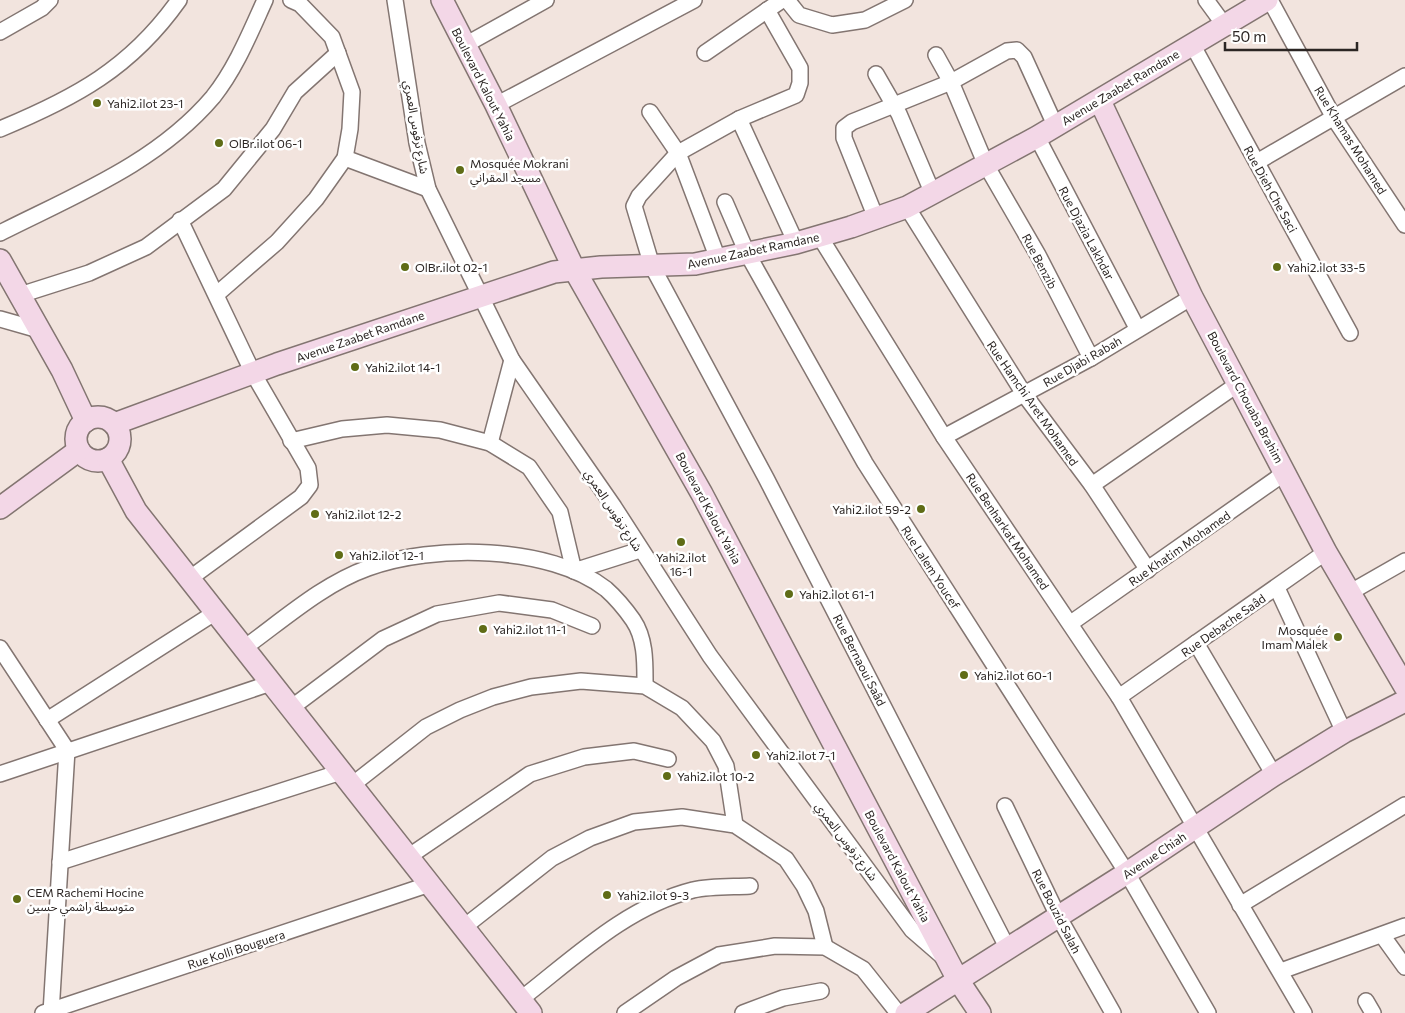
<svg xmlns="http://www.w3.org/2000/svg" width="1405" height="1013" font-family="Commissioner,'Noto Sans Arabic',sans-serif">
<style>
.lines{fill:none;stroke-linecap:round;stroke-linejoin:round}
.street-casing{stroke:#837571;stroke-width:18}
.secondary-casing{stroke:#837571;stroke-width:24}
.street{stroke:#fff;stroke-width:15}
.secondary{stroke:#f3d7e7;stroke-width:21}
.poi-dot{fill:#5f6c16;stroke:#fff;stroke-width:2}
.labels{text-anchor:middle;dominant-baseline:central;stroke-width:5;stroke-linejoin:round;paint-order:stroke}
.street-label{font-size:12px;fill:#2b2523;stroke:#fff}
.poi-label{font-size:12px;fill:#2b2523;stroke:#fff;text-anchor:start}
</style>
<rect width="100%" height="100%" fill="#f2e4de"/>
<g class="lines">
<defs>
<g id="street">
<polyline points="395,0 417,143 428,189 512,360 614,507 710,656 912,930 942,956"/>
<polyline points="787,0 799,15 832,25 865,20 905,0"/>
<polyline points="1206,0 1225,26"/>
<polyline points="1270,0 1334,118 1405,225"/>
<polyline points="767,10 800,68 800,83 796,95 739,119 678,153 639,196 634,206 652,266 766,478 1008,949"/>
<polyline points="0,32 42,8 50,0"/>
<polyline points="1192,44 1350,333"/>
<polyline points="465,45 546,0"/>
<polyline points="705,53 782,0"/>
<polyline points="936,55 951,82 986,165 1038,255 1091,358"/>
<polyline points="876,74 899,114 933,194"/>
<polyline points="496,105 694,0"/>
<polyline points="650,112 678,153 718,259"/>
<polyline points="739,119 796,243"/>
<path d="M0,129C75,98 131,68 179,0"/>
<polyline points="1037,137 1137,328"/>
<polyline points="345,158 428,189"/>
<polyline points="1257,162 1405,76"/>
<polyline points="725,202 747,253 865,463 1127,873 1208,1013"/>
<polyline points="907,207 1024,394 1092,485 1148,570"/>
<polyline points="876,218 844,138 844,128 852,122 951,82 1007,51 1017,50 1024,57 1055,125"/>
<polyline points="180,220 253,373 308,468 310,485 301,497 189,579"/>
<path d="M0,233C75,195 157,163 213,97C236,68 250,33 265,0"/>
<polyline points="820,237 944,437 1119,697 1304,1013"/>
<polyline points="217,294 277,242 316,199 345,158 350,129 352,92 332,37 300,4 291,0"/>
<polyline points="20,295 89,273 146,247 224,189 273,129 295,92 338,53"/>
<polyline points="0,319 39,330"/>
<polyline points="944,437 1091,358 1192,297"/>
<polyline points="291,441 342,429 387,425 440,430 490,443 529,467 560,512 574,571 640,550"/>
<polyline points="490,443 512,360"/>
<polyline points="1092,485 1238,384"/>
<polyline points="1277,588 1344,732"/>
<polyline points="1349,593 1405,561"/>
<polyline points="1071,623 1286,472"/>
<polyline points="1196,643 1274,775"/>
<polyline points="0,648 67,750 51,1013"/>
<path d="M244,648C283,620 323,584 368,568C432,544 550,545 606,589C615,597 626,610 633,620C646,639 645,664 645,686"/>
<polyline points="1119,697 1326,552"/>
<polyline points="291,708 383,639 437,614 499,603 552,610 592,626"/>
<polyline points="47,720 216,612"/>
<polyline points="0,774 271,683"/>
<polyline points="352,785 426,727 460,710 493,697 531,687 581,681 645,686 682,708 713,741 726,766 735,825"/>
<polyline points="1005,806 1058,916 1113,1013"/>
<polyline points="408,857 530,774 584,757 634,751 668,759"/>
<polyline points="60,862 341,772"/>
<polyline points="1240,905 1405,805"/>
<polyline points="464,927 552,858 590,838 634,822 682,817 735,825 786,859 804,886 816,911 825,947"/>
<polyline points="1382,935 1405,967"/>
<polyline points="1281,971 1405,926"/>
<path d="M521,999C574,958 626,907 693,890C711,886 732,887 750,886"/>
<polyline points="1366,1001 1373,1013"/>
<polyline points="43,1013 430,884"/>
<polyline points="625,1013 676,978 719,955 775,946 825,947 863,969 898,1013"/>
<polyline points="743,1013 783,998 821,991"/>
</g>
<g id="secondary">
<polyline points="442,0 496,105 574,269 702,494 958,980 980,1013"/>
<polyline points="1100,101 1192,297 1238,384 1326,552 1405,687"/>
<polyline points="0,260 62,370 86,421"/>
<circle cx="98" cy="439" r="22"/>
<polyline points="114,424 277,364 554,272 601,267 695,264 796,243 851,227 907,207 1037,137 1267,0"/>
<polyline points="108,459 136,511 531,1013"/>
<polyline points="0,508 79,450"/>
<polyline points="906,1013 1127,873 1274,775 1344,732 1405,701"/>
</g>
</defs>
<use href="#street" class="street-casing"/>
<use href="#secondary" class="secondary-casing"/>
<use href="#street" class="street"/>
<use href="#secondary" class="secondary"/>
</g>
<g class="poi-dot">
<circle cx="97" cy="103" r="5"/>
<circle cx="219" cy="143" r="5"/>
<circle cx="460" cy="170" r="5"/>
<circle cx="405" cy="267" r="5"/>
<circle cx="1277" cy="267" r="5"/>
<circle cx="355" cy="367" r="5"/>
<circle cx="921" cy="509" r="5"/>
<circle cx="315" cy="514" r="5"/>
<circle cx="681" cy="542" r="5"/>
<circle cx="339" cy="555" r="5"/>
<circle cx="789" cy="594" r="5"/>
<circle cx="483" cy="629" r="5"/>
<circle cx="1338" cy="637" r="5"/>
<circle cx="964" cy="675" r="5"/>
<circle cx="756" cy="755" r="5"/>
<circle cx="667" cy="776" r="5"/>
<circle cx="607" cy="895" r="5"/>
<circle cx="17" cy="899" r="5"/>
</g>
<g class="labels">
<g class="street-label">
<text transform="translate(484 84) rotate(63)">Boulevard Kalout Yahia</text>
<text transform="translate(1120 87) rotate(-31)">Avenue Zaabet Ramdane</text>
<text transform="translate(417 127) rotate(80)">شارع ترفوس العمري</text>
<text transform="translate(1351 140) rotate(58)">Rue Khamas Mohamed</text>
<text transform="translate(1271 189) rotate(61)">Rue Dieh Che Saci</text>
<text transform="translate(1087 233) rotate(62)">Rue Djazia Lakhdar</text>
<text transform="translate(753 250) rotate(-12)">Avenue Zaabet Ramdane</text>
<text transform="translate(1040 261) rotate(62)">Rue Benzib</text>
<text transform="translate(360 336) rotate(-19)">Avenue Zaabet Ramdane</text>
<text transform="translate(1082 361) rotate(-30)">Rue Djabi Rabah</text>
<text transform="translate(1246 397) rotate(62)">Boulevard Chouaba Brahim</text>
<text transform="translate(1033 403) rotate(55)">Rue Hamchi Aret Mohamed</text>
<text transform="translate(709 508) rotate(62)">Boulevard Kalout Yahia</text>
<text transform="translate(614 510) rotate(57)">شارع ترفوس العمري</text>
<text transform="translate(1008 531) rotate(56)">Rue Benharkat Mohamed</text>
<text transform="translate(1179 548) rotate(-35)">Rue Khatim Mohamed</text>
<text transform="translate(931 567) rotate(57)">Rue Lalem Youcef</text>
<text transform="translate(1223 625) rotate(-35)">Rue Debache Saâd</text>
<text transform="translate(860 660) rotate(63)">Rue Bernaoui Saâd</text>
<text transform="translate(847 841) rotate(53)">شارع ترفوس العمري</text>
<text transform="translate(1154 855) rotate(-34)">Avenue Chiah</text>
<text transform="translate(898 866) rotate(62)">Boulevard Kalout Yahia</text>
<text transform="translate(1057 911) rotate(63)">Rue Bouzid Salah</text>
<text transform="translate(236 949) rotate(-18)">Rue Kolli Bouguera</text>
</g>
<g class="poi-label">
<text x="107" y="103">Yahi2.ilot 23-1</text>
<text x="229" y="143">OlBr.ilot 06-1</text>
<text x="470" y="163">Mosquée Mokrani<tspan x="470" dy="14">مسجد المقراني</tspan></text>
<text x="415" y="267">OlBr.ilot 02-1</text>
<text x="1287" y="267">Yahi2.ilot 33-5</text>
<text x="365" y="367">Yahi2.ilot 14-1</text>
<text x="911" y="509" text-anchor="end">Yahi2.ilot 59-2</text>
<text x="325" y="514">Yahi2.ilot 12-2</text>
<text x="349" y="555">Yahi2.ilot 12-1</text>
<text x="681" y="557" text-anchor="middle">Yahi2.ilot<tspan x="681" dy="14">16-1</tspan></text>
<text x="799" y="594">Yahi2.ilot 61-1</text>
<text x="493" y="629">Yahi2.ilot 11-1</text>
<text x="1328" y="630" text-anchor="end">Mosquée<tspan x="1328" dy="14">Imam Malek</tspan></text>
<text x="974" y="675">Yahi2.ilot 60-1</text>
<text x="766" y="755">Yahi2.ilot 7-1</text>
<text x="677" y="776">Yahi2.ilot 10-2</text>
<text x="27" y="892">CEM Rachemi Hocine<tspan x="27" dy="14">متوسطة راشمي حسين</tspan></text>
<text x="617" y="895">Yahi2.ilot 9-3</text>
</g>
</g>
<path d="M1225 42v8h132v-8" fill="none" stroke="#2b2523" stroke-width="2.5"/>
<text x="1232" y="42" font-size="15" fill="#2b2523" stroke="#ffffff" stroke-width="4" paint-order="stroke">50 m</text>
</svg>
